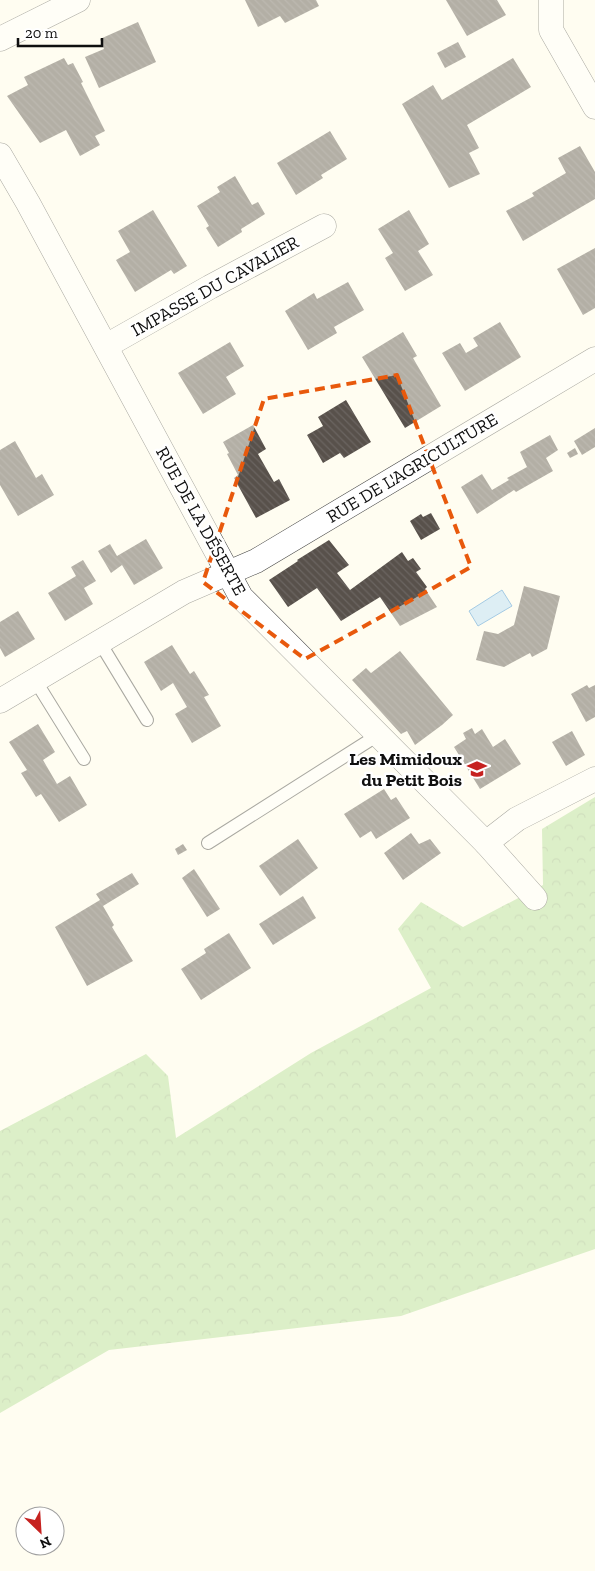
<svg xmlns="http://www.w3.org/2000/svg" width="595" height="1571" font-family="'Zilla Slab',serif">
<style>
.forest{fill:url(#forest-crowns)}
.water{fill:#b3dbf9;stroke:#368cd3}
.building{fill:url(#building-back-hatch)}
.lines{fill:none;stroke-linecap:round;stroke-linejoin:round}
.service-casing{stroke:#424242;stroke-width:14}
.minor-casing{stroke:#424242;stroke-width:25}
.service{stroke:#fff;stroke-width:12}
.minor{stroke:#fff;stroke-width:24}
.marked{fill:none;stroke:#e8590c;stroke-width:4;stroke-dasharray:10 6;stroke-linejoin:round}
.labels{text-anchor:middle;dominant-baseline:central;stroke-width:5;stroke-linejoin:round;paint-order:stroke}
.street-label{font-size:18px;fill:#0f0f0f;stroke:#fff}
.poi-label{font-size:18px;font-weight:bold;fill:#0f0f0f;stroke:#fff;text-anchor:end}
</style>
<defs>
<pattern id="forest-crowns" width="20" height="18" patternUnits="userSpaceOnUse" patternTransform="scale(1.25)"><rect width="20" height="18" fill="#b2dd97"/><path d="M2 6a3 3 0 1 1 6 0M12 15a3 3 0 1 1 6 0" fill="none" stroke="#98bc81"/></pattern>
<pattern id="building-back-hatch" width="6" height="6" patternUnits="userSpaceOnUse" patternTransform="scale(1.25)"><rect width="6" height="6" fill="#58514b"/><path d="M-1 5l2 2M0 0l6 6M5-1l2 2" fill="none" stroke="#6b6561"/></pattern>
</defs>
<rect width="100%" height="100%" fill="#fffdf1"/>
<polygon class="forest" points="595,797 595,1249 401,1316 109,1350 0,1413 0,1131 146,1054 168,1076 176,1138 311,1053 431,988 398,929 421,902 463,927 543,885 542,829"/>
<polygon class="water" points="502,590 512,606 478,626 469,611"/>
<g class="building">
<polygon points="245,0 316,0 319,6 285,23 280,16 258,27"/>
<polygon points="446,0 497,0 506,15 467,36"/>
<polygon points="138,22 156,62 99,88 85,57 104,49 100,39"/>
<polygon points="458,42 466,57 445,68 437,53"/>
<polygon points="64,58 68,65 73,63 83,82 81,83 105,131 95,136 100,145 80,156 66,130 40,143 7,96 28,85 24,77"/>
<polygon points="513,58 531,87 467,125 479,148 469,153 480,174 449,188 402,104 433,85 442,100"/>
<polygon points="330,131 347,159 321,175 323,178 296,195 277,163"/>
<polygon points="580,146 595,172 595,199 523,241 506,211 534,196 532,193 566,173 558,158"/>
<polygon points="235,176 252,205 258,202 265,214 241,229 242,232 218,247 206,228 209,226 197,206 220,192 217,187"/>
<polygon points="153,210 187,266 174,274 171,270 135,292 116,260 130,252 118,231"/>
<polygon points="409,210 429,244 418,251 433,275 405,291 385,258 393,253 378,229"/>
<polygon points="595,248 595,308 583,315 557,269"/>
<polygon points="348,282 364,310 334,327 337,333 308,350 285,311 314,293 317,299"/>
<polygon points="500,322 521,357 465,391 442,353 460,343 466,353 478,346 473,338"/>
<polygon points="403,332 417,356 413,358 441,406 405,428 362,357"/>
<polygon points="230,342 244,366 226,377 236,394 203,414 178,373"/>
<polygon points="346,400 371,442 344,458 340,453 323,463 307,435 323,426 318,417"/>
<polygon points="253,425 266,449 258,454 274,482 279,479 290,500 256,518 234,478 238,475 227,454 229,453 223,442"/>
<polygon points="595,428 595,447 582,455 574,441"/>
<polygon points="550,435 558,450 546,458 553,471 516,492 514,490 477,514 461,487 482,474 492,490 509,480 507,478 527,467 520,452"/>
<polygon points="15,441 36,478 42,474 54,495 18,516 0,485 0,450"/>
<polygon points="575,448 578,454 570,458 567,453"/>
<polygon points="431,513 440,529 421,540 410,521 421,514 423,517"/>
<polygon points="146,539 163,568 134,585 122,565 111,573 98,551 110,544 117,556"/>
<polygon points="329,540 349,565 337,573 350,590 402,552 408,561 413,558 421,569 416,572 427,587 425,589 437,607 400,626 380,597 341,621 317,588 288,607 269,580 298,561 297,560"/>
<polygon points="83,560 96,581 84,588 93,604 65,621 48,593 76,576 71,567"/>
<polygon points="524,586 560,596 547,649 532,657 530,653 504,667 476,660 484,631 498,634 514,625"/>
<polygon points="18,611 35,639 5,657 0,648 0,622"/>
<polygon points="172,645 190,674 194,671 209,695 204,697 221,726 192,743 175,714 187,707 173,683 161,691 144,662"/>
<polygon points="400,651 453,715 442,725 415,745 407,731 401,734 352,680 366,668 371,673"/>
<polygon points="587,685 589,688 595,685 595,717 586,722 571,694"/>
<polygon points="38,724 55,752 43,760 57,784 70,776 87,805 59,822 41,794 36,797 21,773 27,770 9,742"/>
<polygon points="472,728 475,734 482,729 493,747 505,739 521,764 480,789 454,747 466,739 463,733"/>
<polygon points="572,731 585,755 566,766 552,742"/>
<polygon points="384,789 391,800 396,797 410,818 376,839 371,831 360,838 344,814"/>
<polygon points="411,833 419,844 430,839 441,853 403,880 384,853"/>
<polygon points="298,839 318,868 280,896 259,866"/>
<polygon points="183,844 187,850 178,855 175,849"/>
<polygon points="194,869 220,909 207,917 182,878"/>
<polygon points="132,873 139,884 103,906 114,925 112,927 133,961 87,986 55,927 100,900 96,894"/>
<polygon points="303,896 316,918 273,945 259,924"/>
<polygon points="229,933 251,968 201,1000 181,969 206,953 204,949"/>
</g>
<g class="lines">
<defs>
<g id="service">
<polyline points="99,641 147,720"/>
<polyline points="35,680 84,759"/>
<polyline points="208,843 378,735"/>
</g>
<g id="minor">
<polyline points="551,0 551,30 595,107"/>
<polyline points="0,39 78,0"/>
<polyline points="0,155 28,203 241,597 486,843 535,898"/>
<polyline points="106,346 210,287 324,226"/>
<polyline points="0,701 184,592 256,561 595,359"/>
<polyline points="486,843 517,819 595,779"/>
</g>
</defs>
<use href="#service" class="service-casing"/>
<use href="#minor" class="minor-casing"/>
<use href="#service" class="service"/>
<use href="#minor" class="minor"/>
</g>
<path d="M0 0H595V1571H0ZM397,375L471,567L305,659L203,582L264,399Z" fill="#fffdf1" fill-opacity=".55" fill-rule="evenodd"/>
<path class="marked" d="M397,375L471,567L305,659L203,582L264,399Z"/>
<defs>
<symbol id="school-bare" viewBox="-9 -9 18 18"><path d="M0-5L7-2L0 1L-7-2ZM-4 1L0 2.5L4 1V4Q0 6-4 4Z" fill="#c62220" stroke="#fff" stroke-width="2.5" paint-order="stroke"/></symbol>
</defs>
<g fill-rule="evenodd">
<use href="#school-bare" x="463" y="755" width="28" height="28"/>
</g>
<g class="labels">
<g class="street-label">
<text transform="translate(215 286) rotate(-29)">IMPASSE DU CAVALIER</text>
<text transform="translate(412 468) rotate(-31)">RUE DE L'AGRICULTURE</text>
<text transform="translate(201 521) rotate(61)">RUE DE LA DÉSERTE</text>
</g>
<g class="poi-label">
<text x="462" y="759">Les Mimidoux<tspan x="462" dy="21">du Petit Bois</tspan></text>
</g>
</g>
<g transform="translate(40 1531) rotate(155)"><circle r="24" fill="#ffffff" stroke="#9f9f9f"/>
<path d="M0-4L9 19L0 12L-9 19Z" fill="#c62220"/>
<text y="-8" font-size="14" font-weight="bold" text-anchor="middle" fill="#0f0f0f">N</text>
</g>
<path d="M18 38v8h84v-8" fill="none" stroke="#0f0f0f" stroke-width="2.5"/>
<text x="25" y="38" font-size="15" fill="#0f0f0f" stroke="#ffffff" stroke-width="4" paint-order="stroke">20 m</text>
</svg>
